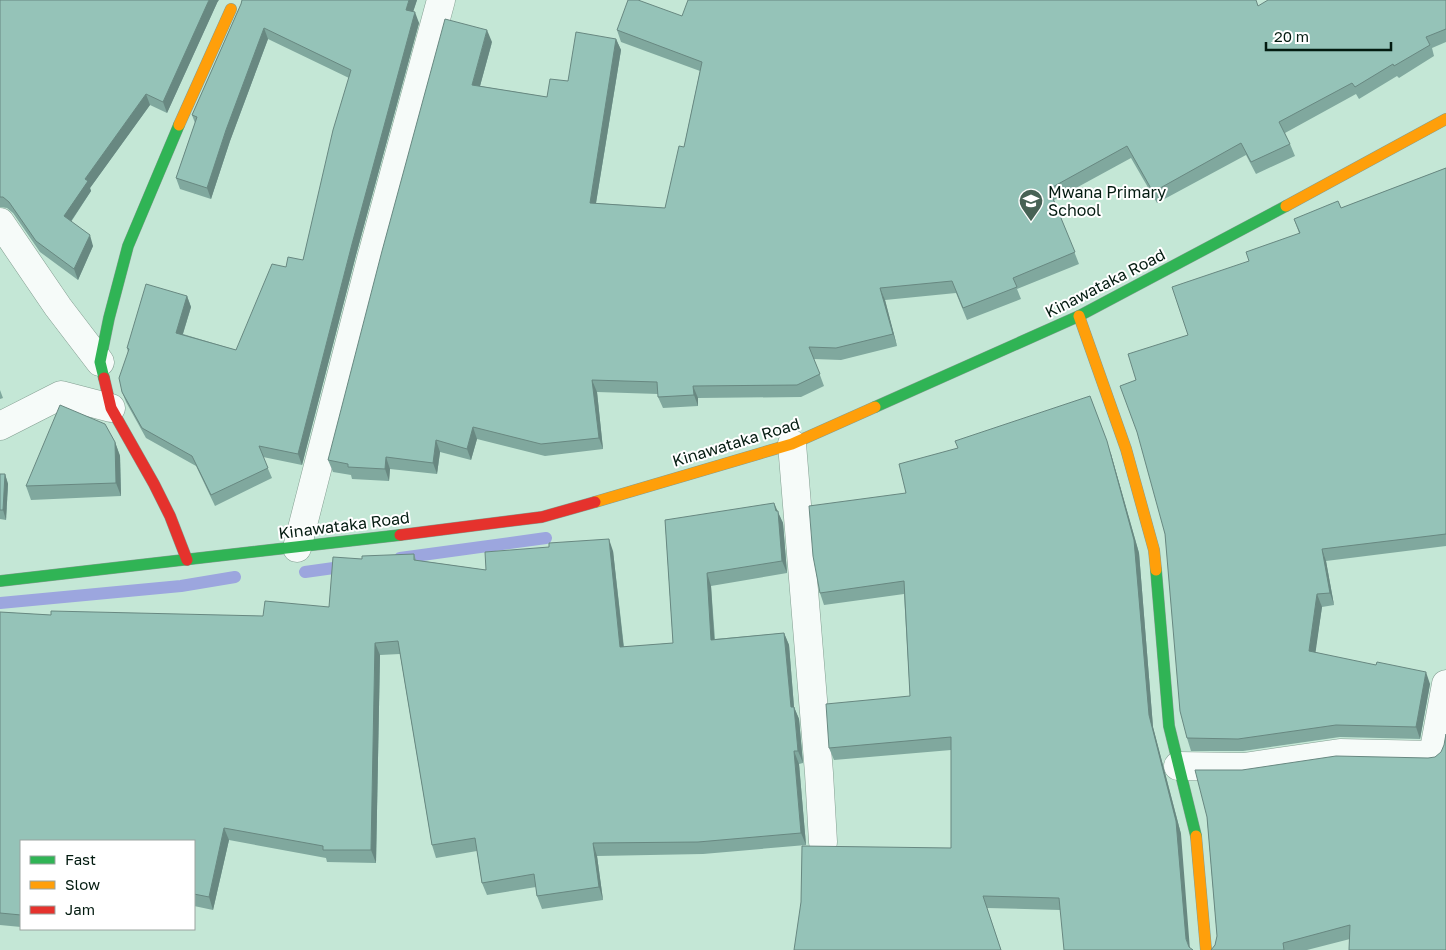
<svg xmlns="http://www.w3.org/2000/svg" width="1446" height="950" font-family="'Golos Text',sans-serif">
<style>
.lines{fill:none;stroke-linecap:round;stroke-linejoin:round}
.stream{stroke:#9ca6de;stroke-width:12}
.street-casing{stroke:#839e91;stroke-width:29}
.fast-casing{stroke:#839e91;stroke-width:12}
.slow-casing{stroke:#839e91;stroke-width:12}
.jam-casing{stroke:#839e91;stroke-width:12}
.street{stroke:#f6fbf9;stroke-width:28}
.fast{stroke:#30b455;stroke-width:11}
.slow{stroke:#ff9f0a;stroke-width:11}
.jam{stroke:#e5322d;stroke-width:11}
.wall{fill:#80a89e}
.shaded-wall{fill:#688881}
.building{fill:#95c3b8;stroke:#688881}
.labels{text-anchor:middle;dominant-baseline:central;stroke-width:4;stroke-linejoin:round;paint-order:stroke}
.poi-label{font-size:16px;fill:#031b10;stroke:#fff;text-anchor:start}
.street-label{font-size:16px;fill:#031b10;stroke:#fff}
</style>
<rect width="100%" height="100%" fill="#c4e7d6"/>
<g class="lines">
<g class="stream">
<polyline points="400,558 546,538"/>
<polyline points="305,572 348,566"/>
<polyline points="0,603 181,586 235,577"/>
</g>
<defs>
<g id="street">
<polyline points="0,222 58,307 100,362"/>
<polyline points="0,426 61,395 111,408"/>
<polyline points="792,444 819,773 823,842"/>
<polyline points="297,548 371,259 441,0"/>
<polyline points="1178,766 1244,767 1340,753 1433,755 1446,684"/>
</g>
<g id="fast">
<polyline points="104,378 100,362 109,318 128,246 179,125"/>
<polyline points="875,407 1079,316 1286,206"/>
<polyline points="1156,570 1169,726 1196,836"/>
<polyline points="0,581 400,535"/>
</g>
<g id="slow">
<polyline points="179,125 231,9"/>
<polyline points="1286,206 1446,119"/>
<polyline points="1079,316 1126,449 1154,550 1156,570"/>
<polyline points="595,502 792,444 875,407"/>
<polyline points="1196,836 1206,950"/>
</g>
<g id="jam">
<polyline points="104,378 111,408 154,484 170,516 187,560"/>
<polyline points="400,535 542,517 595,502"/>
</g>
</defs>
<use href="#street" class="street-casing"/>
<use href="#fast" class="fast-casing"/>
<use href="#slow" class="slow-casing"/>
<use href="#jam" class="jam-casing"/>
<use href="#street" class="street"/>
<use href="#fast" class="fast"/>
<use href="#slow" class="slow"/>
<use href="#jam" class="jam"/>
</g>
<g class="wall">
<polygon points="0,0 217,3 167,113 150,105 90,188 91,191 71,222 93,246 78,280 40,252 13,213 7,208 0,207"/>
<polygon points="242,0 417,0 413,12 419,23 356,255 302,465 263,457 272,478 215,506 196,466 146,438 126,402 122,392 128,352 127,348 187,296 191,307 183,334 236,350 286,267 303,260 349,78 268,39 230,141 211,199 180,189 176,178 195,123 192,115 241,4"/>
<polygon points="1446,0 1446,42 1432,48 1434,56 1399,78 1397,76 1359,99 1356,94 1285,133 1290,144 1295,156 1256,174 1246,155 1157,203 1131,158 1054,200 1079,264 1017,289 1021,299 967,320 956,293 885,300 897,346 841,360 814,359 824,386 801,397 698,398 698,406 663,408 658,397 658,394 597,392 603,449 545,456 477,439 471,460 440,452 437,474 390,469 389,481 352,479 351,475 333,472 328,460 492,42 480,86 547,97 568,81 616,39 621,50 596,203 665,208 684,147 700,71 621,42 617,30 682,16 1258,6"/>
<polygon points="1446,168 1446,546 1326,561 1334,605 1322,607 1315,652 1430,684 1420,739 1340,737 1243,751 1191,751 1187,738 1165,534 1136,380 1188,335 1249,261 1299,233 1294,219 1341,208"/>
<polygon points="0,390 3,398 0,399"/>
<polygon points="115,442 120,456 121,496 31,500 26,486"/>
<polygon points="1111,454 1139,553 1153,727 1181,834 1060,910 987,908 1001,950 794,950 951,848 951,750 834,760 829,748 910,696 904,594 824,605 820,593 906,493"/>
<polygon points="0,474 5,474 8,484 6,520 0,519"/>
<polygon points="777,511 783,523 787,573 711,586 715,639 784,633 789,645 794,707 799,719 803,763 799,764 806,845 703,854 597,856 603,900 542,909 537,896 536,887 487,895 482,883 477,851 436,858 432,845 400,654 380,655 376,863 327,862 326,858 229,840 213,910 194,906 194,841 21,841 21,927 0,925 0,612 51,615 263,616 329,607 362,559 414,554 416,560 486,570 613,551 624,647 673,643 665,520"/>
<polygon points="1207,817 1446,950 1350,939 1307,950 1211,950 1215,945 1217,936"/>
</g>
<g class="shaded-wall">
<polygon points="209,0 219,0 217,3 167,113 163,102"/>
<polygon points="409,0 417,0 410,21 406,10"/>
<polygon points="415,12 419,23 356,255 302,465 298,454 352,244"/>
<polygon points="264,28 268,39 230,141 211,199 207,188 226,130"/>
<polygon points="487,30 492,42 477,97 472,85"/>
<polygon points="616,39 621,50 594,215 590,203"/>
<polygon points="146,94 150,105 90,188 91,191 67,227 64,216 85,179"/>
<polygon points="90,235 93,246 78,280 74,269"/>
<polygon points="880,288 885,300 897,346 893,334"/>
<polygon points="187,296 191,307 180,343 176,333"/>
<polygon points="592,380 597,392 603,449 599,438"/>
<polygon points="693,386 698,398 698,406 694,395"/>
<polygon points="1090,396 1111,454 1139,553 1153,727 1181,834 1190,950 1186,939 1149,715"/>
<polygon points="473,427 477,439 471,460 467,449"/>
<polygon points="436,440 440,452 437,474 433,463"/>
<polygon points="115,442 120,456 121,496 116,483"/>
<polygon points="386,457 390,469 389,481 385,469"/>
<polygon points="5,474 8,484 6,520 3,510"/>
<polygon points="774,503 783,523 787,573 782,561"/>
<polygon points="609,539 613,551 625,660 620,647"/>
<polygon points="1322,549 1326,561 1334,605 1330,593"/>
<polygon points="707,573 711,586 715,652 711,640"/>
<polygon points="1317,594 1322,607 1314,663 1309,651"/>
<polygon points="784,633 789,645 795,720 791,707"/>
<polygon points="375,643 380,655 376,863 371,850"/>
<polygon points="1426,672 1430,684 1420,739 1416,727"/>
<polygon points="794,707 799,719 803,763 798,751"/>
<polygon points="794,751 799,764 806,845 801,833"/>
<polygon points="224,828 229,840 213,910 209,897"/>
<polygon points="593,843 597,856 603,900 599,887"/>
</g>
<g class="building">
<polygon points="0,0 209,0 163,102 146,94 85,179 88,181 64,216 90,235 74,269 36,241 9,202 3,197 0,197"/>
<polygon points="242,0 409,0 406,10 415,12 352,244 298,454 259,446 268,468 211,495 192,456 142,428 122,392 119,378 129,349 127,348 146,284 187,296 176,333 236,350 272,264 286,267 288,257 303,260 333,130 351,70 264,28 226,130 207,188 176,178 197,117 192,115 241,4"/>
<polygon points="628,0 638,0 682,16 688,0 1256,0 1258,6 1268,0 1446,0 1446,29 1426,37 1430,45 1394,66 1393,64 1355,87 1352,83 1279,122 1290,144 1251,162 1241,143 1153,192 1127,146 1049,189 1075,252 1013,278 1017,287 963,308 952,281 880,288 893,334 836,348 809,347 820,374 797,385 693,386 694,395 658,397 657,382 592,380 599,438 541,444 473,427 467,449 436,440 433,463 386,457 385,469 348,467 348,464 328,460 382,251 445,19 487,30 472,85 547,97 550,79 568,81 576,32 616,39 590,203 665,208 679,146 684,147 702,62 617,30"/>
<polygon points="1446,168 1446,534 1322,549 1330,593 1317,594 1309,651 1376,665 1377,662 1426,672 1416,727 1336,725 1238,739 1187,738 1180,711 1165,534 1137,432 1120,386 1136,380 1128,354 1188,335 1172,287 1249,261 1246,252 1300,233 1294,219 1338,201 1341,208"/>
<polygon points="1090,396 1107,441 1134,540 1149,715 1176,821 1186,939 1189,947 1193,950 1064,950 1059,898 983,896 1001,950 794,950 801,902 802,846 951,848 951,737 829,748 826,704 910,696 904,581 820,593 813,556 809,506 906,493 899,464 958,448 955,441"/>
<polygon points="60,405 105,424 115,442 116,483 26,486"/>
<polygon points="0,474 5,474 3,510 0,510"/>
<polygon points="774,503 776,511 778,511 782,561 707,573 711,640 784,633 791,707 794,707 798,751 794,751 801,833 698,842 593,843 599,887 537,896 534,874 482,883 475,838 432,845 398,641 375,643 371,850 323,850 323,846 224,828 209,897 194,894 194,841 21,841 21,915 0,913 0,612 51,615 51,611 263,616 265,601 329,607 333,557 362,559 362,556 414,554 414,560 486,570 485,552 549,547 549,543 609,539 620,647 673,643 665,520"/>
<polygon points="1446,734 1446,950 1349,950 1350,925 1283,943 1284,950 1211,950 1215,945 1217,936 1207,817 1195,770 1242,770 1336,756 1428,758 1435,757 1441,752 1444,745"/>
</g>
<defs>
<symbol id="school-pin" viewBox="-11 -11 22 30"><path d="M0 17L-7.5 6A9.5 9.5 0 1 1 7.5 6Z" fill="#476255" stroke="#fff"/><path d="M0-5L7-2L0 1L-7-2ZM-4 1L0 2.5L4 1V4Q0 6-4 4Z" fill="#fff"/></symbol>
</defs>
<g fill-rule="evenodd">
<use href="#school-pin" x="1017" y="187" width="28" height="38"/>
</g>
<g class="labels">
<g class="poi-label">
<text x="1048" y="192">Mwana Primary<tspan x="1048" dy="18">School</tspan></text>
</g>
<g class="street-label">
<text transform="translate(1105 283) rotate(-27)">Kinawataka Road</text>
<text transform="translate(736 442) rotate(-17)">Kinawataka Road</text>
<text transform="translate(344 525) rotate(-7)">Kinawataka Road</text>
</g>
</g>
<rect x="20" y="840" width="175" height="90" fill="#ffffff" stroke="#9aa49f"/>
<rect x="30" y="856" width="25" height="8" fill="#30b455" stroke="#9aa49f"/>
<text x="65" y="865" font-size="15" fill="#031b10">Fast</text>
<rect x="30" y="881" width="25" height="8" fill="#ff9f0a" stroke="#9aa49f"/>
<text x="65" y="890" font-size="15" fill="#031b10">Slow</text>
<rect x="30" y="906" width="25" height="8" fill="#e5322d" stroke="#9aa49f"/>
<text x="65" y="915" font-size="15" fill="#031b10">Jam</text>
<path d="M1266 42v8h125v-8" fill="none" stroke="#031b10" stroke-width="2.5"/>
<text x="1274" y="42" font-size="15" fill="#031b10" stroke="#ffffff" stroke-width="4" paint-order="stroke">20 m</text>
</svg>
